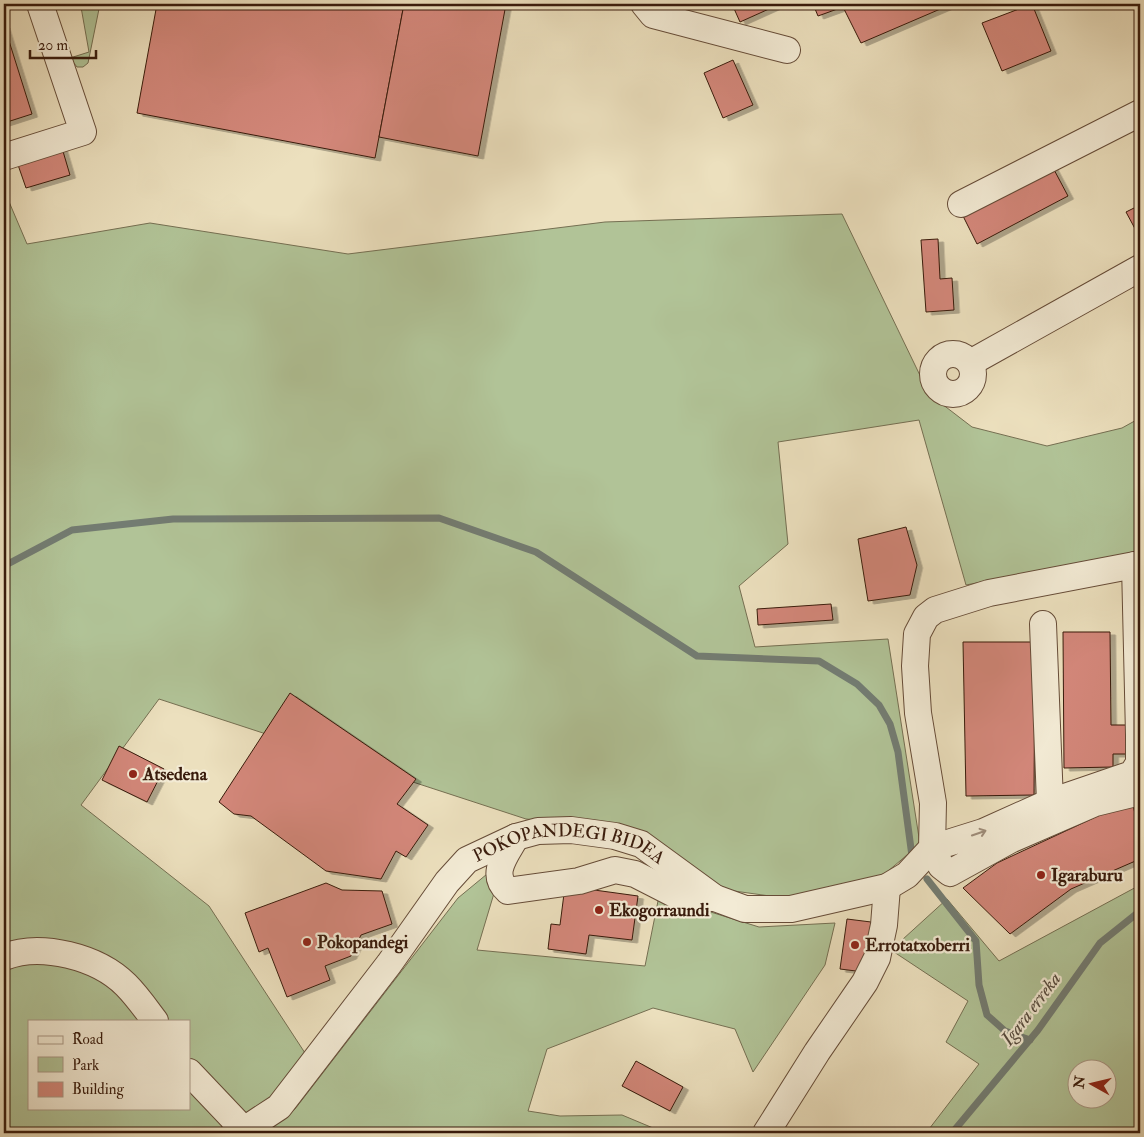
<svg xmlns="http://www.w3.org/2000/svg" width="1144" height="1137" font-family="'IM FELL Double Pica',serif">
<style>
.green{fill:#b1c397;stroke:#756f52;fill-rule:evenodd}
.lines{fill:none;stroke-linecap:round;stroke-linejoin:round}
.stream{stroke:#737c72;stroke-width:7}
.building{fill:#d3877a;stroke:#391b0c;filter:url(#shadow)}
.minor-casing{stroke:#664c38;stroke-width:28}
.minor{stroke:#f3ebd5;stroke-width:26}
.oneway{stroke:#9f8d7b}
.poi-dot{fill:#8f2418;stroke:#f3ebd5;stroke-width:2}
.labels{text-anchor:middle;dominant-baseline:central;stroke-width:4.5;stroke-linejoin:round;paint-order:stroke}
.poi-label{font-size:18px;font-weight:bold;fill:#391b0c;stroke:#f3ebd5;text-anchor:start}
.street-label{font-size:18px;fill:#391b0c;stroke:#f3ebd5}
.water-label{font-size:19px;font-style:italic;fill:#564b3f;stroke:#f3ebd5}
</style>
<defs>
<filter id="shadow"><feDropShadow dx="5.5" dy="3" stdDeviation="0" flood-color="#0004"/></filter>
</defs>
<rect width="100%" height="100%" fill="#ece0be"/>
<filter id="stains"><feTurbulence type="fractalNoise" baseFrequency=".004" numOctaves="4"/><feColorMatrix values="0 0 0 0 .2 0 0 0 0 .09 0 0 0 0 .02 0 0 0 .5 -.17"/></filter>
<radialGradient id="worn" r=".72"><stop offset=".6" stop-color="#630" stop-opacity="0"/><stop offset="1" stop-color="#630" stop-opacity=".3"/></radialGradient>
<g class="green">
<polygon points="90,4 100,4 88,63 83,67 77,67 70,58 89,52 81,7"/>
<path d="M4,190L27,244L150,223L348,254L605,222L842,214L929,394L972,427L1047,446L1122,428L1140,418V551L966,585L919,420L778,442L788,544L739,586L755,647L888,639L920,844L881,877L784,898L720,889L625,828L526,819L159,699L81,805L209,906L305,1053L260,1111L212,1133H4ZM29,1021H189V1108H29Z"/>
<polygon points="504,860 477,950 645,966 659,896 759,927 835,923 825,965 753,1072 735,1029 653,1008 547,1049 528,1111 560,1116 622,1115 665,1133 264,1133 295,1109 458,898"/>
<path d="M1140,885V1133H926L979,1064L946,1042L968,1001L891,950L947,899L999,961ZM1076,1070H1106V1100H1076Z"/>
</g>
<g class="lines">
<g class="stream">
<polyline points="4,566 72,530 173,519 439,518 536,552 697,656 819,661 857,684 879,705 890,724 898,752 912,856"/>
<polyline points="927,879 976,941 979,985 987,1015 1005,1031 1030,1040"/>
<polyline points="952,1133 1038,1030 1100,943 1140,911"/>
</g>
</g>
<g class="building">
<polygon points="157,4 404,4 375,158 137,113"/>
<polygon points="404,4 506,4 478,156 379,137"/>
<polygon points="732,4 780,4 740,22"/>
<polygon points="813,4 952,4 861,43 843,7 818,16"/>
<polygon points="1032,4 1051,51 1002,71 982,23"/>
<polygon points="4,25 32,114 4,123"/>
<polygon points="733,60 753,105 723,118 704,73"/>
<polygon points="62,148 70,175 26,188 17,162"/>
<polygon points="1051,164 1068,196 977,244 961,212"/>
<polygon points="1140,205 1140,238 1126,212"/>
<polygon points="938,239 940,279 952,278 954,310 926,312 921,240"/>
<polygon points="906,527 917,565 910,595 868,601 858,539"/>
<polygon points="831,604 833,620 758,625 757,609"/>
<polygon points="1063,632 1110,632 1111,725 1126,725 1126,754 1113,754 1113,767 1064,768"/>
<polygon points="963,642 1035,642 1034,795 966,796"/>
<polygon points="290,693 416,779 397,804 428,825 406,857 396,851 381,879 326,871 251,816 234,814 219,802"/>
<polygon points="119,746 164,769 147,802 102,780"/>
<polygon points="1132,800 1140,837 1140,859 1071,889 1010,934 963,888 997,863"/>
<polygon points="326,883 342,890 382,891 392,924 361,935 351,956 325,966 330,980 287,997 268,948 259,952 245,913"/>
<polygon points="565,886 638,896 632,940 589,935 586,954 548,949 551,924 560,925"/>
<polygon points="847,919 871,922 864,972 840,969"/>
<polygon points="636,1061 683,1087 670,1111 622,1086"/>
</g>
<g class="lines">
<defs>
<g id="minor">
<polyline points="644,4 653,15 787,50"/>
<polyline points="4,157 83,132 40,4"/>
<polyline points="961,204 1140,113"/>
<circle cx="953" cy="374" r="20"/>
<polyline points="970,363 1140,268"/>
<polyline points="1135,565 1139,735 1139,763 1132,774 1050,802 983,832 932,848 941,866 950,873 1010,840 1095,803 1140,792"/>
<polyline points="1043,624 1050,802"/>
<path d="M516,837C506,855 489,874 508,891L579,881L615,870L635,874L680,897L715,898"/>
<path d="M4,957C41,942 98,957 126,985C137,996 146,1009 155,1021"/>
<polyline points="189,1072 244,1130"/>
<path id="s1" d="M234,1133L244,1130L279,1107L389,964L447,882L467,860L516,837L538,831L571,830L615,836L641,844L715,898L745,909H791L887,887L907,875L932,848L933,803L918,713L915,666L917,634L926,617L935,610L989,593L1140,564"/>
<polyline points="766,1133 817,1052 865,982 877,958 884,925 887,887"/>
</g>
</defs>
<use href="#minor" class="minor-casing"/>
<use href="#minor" class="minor"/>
</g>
<defs><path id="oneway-shaft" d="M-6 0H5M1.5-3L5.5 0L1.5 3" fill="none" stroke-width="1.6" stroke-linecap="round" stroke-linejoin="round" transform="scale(1.25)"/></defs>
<use class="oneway" href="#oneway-shaft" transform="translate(979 833) rotate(-19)"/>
<g class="poi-dot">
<circle cx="133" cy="774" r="5"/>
<circle cx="1041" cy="875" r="5"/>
<circle cx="599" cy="910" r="5"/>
<circle cx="307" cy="942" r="5"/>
<circle cx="855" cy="945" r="5"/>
</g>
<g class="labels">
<g class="poi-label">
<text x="143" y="774">Atsedena</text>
<text x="1051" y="875">Igaraburu</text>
<text x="609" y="910">Ekogorraundi</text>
<text x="317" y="942">Pokopandegi</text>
<text x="865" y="945">Errotatxoberri</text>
</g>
<g class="street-label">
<text stroke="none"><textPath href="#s1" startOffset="471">POKOPANDEGI BIDEA</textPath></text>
</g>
<g class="water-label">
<text transform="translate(1031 1009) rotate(-53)">Igara erreka</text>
</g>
</g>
<rect width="1144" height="1137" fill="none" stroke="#ece0be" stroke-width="20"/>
<rect x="5" y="5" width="1134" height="1127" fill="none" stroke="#391b0c" stroke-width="2.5"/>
<rect x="10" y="10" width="1124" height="1117" fill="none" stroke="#391b0c"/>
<rect x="28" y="1020" width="162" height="90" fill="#f3ebd5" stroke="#a99885"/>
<rect x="38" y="1036" width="25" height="8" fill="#f3ebd5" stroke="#a99885"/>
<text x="72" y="1044" font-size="15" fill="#391b0c">Road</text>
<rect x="38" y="1057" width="25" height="15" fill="#b1c397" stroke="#a99885"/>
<text x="72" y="1070" font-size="15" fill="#391b0c">Park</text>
<rect x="38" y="1082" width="25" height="15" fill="#d3877a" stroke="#a99885"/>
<text x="72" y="1094" font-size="15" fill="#391b0c">Building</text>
<g transform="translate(1092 1084) rotate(278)"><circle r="24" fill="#f3ebd5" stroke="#a99885"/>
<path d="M0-4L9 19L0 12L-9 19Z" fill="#8f2418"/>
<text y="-8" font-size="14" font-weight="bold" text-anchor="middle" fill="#391b0c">N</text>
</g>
<path d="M30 50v8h66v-8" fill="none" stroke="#391b0c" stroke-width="2.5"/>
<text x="38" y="50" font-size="15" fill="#391b0c" stroke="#f3ebd5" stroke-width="4" paint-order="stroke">20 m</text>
<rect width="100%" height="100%" filter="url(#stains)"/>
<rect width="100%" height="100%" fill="url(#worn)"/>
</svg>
